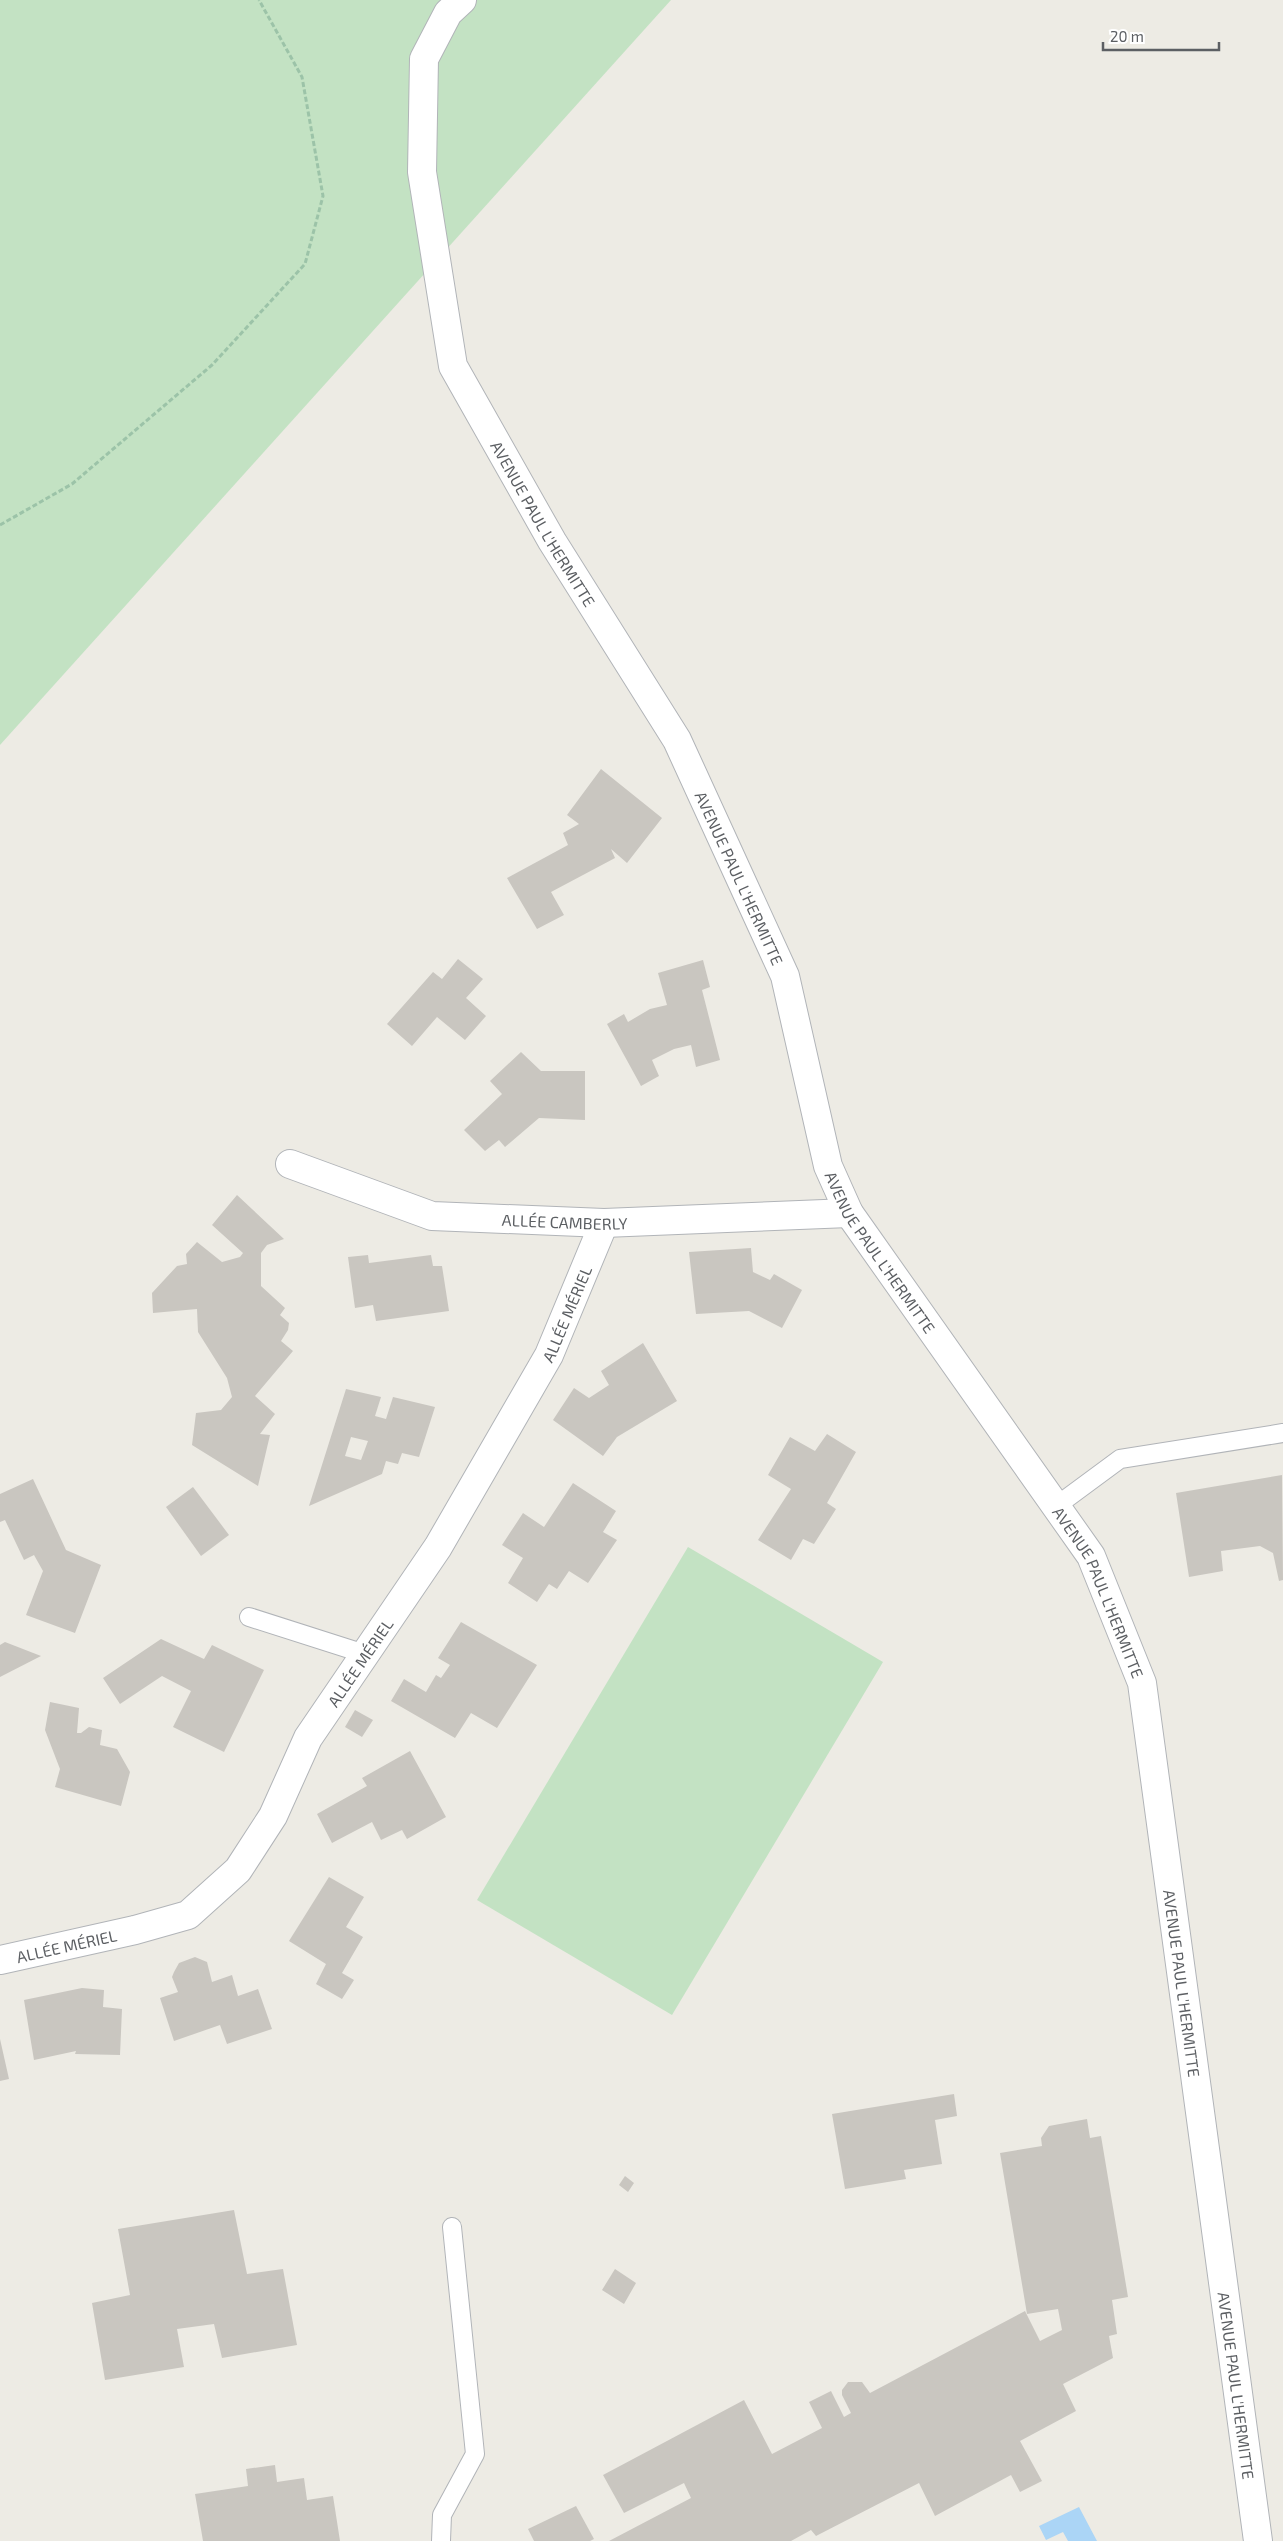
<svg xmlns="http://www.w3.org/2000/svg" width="1283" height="2541" font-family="'Exo 2',sans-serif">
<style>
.green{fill:#c3e2c3}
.water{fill:#abd5f6}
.building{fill:#c9c6c0;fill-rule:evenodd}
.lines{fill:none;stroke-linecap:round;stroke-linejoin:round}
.service-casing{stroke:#b1b4b8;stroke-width:20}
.minor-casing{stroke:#b1b4b8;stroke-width:30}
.path{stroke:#9cc3a8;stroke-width:3;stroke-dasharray:5 2.5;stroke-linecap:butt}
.service{stroke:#fff;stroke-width:18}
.minor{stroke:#fff;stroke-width:28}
.labels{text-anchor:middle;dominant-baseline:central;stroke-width:4;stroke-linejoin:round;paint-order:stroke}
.street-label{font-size:16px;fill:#5c5f63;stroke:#fff}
</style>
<rect width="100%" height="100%" fill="#edebe4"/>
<g class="green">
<polygon points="0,0 671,0 0,745"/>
<polygon points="688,1547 883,1662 672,2015 477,1900"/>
</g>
<polygon class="water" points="1079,2507 1097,2541 1068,2541 1063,2532 1046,2540 1039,2526"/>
<g class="building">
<polygon points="601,769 662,818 627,863 611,849 615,858 551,892 564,915 537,929 507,878 568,845 563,833 579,824 567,815"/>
<polygon points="458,959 483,979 466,998 486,1016 465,1040 437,1017 412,1046 387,1024 433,972 442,979"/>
<polygon points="703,960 710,987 702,990 720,1060 696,1067 691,1045 674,1049 652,1060 659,1076 641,1086 607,1024 624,1014 628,1022 650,1009 667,1005 658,973"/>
<polygon points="521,1052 541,1071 585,1071 585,1120 539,1118 505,1147 499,1140 485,1151 464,1130 502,1094 490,1081"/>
<polygon points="237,1195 284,1239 267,1245 261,1253 261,1286 285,1308 280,1315 289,1323 288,1330 281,1341 293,1351 255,1396 275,1414 260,1434 270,1435 258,1486 192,1445 196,1413 221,1410 232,1397 227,1378 198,1332 197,1309 153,1313 152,1293 177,1266 187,1264 186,1254 197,1242 222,1262 240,1257 243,1253 212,1225"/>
<polygon points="751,1248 753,1272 770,1280 774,1274 802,1290 782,1328 749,1311 696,1314 689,1252"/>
<polygon points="368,1255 369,1263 431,1255 433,1266 442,1266 449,1311 376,1321 373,1305 355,1308 348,1257"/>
<polygon points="643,1343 677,1401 617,1437 603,1456 553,1420 574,1388 589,1398 609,1385 601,1371"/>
<path d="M346,1389L381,1397L375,1416L386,1419L393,1397L435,1407L419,1457L402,1453L398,1464L386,1461L382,1474L309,1506ZM351,1437L368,1441L361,1460L345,1456Z"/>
<polygon points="827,1434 856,1452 827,1503 836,1509 814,1544 803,1539 791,1560 758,1540 791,1489 768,1475 790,1437 815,1451"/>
<polygon points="1282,1475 1283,1580 1279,1581 1273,1553 1260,1546 1221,1551 1223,1571 1189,1577 1176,1493"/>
<polygon points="33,1479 66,1550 101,1565 75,1633 26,1615 43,1571 34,1555 24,1560 5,1520 0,1522 0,1494"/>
<polygon points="573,1483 616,1511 603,1532 617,1540 588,1583 569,1571 557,1589 549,1584 537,1602 508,1583 523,1558 502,1545 523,1513 544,1527"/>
<polygon points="193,1487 229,1535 201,1556 166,1507"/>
<polygon points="461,1622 537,1665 497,1728 471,1713 455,1738 391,1701 404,1679 426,1692 436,1675 441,1678 450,1665 438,1658"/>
<polygon points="161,1639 204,1659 212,1645 264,1670 224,1752 173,1727 191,1691 162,1676 120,1704 103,1678"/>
<polygon points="5,1642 41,1656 0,1677 0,1645"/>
<polygon points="50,1702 79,1708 77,1733 81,1733 89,1727 102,1730 100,1745 117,1749 130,1772 121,1806 55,1787 60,1769 45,1730"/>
<polygon points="355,1710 373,1720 362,1737 345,1727"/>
<polygon points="410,1751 446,1817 407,1839 402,1830 381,1840 372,1822 332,1843 317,1814 367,1786 362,1778"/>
<polygon points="329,1877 364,1897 346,1927 363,1937 342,1973 354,1980 342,1999 316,1984 326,1964 289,1941"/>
<polygon points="195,1957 207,1962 212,1982 232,1975 238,1996 258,1989 272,2029 227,2044 220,2025 174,2041 160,1998 178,1992 172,1977 174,1972 179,1963"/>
<polygon points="82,1988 104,1990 103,2007 122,2009 120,2055 75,2054 76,2051 34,2060 24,2000"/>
<polygon points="0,2039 9,2079 0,2081"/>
<polygon points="954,2094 957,2116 935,2120 942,2164 904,2170 906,2179 845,2189 832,2114"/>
<polygon points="1087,2119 1090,2138 1101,2136 1128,2297 1112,2300 1117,2334 1109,2336 1113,2358 1063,2384 1076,2411 1020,2441 1042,2481 1020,2492 1011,2475 935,2516 919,2483 816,2536 811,2530 791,2541 609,2541 691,2498 684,2483 624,2513 603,2475 744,2400 772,2454 822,2428 809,2402 831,2391 844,2417 851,2413 842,2395 842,2390 848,2382 862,2382 870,2393 1025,2311 1040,2341 1062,2330 1058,2309 1027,2314 1000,2153 1042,2146 1041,2138 1049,2126"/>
<polygon points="625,2176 634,2183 628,2192 619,2185"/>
<polygon points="234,2210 247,2274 283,2269 297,2345 222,2358 214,2324 177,2329 184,2367 105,2380 92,2303 130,2295 118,2229"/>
<polygon points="615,2269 636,2283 624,2304 602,2290"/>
<polygon points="275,2465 277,2482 304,2478 307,2500 333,2496 340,2541 203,2541 195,2494 248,2486 246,2469"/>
<polygon points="576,2506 594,2539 590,2541 534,2541 528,2529"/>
</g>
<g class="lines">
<defs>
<g id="service">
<polyline points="1055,1507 1120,1459 1283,1433"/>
<polyline points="249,1617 365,1654"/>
<polyline points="441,2541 442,2515 475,2454 452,2227"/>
</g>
<g id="minor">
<path id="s1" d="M462,0L448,13L424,59L422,172L453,366L552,541L677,740L785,976L828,1166L849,1213L1091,1556L1142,1683L1258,2541"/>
<path id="s2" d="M290,1164L432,1216L604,1223L849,1213"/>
<path id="s3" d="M0,1960L135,1930L188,1915L238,1870L273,1816L308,1738L438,1547L549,1355L604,1223"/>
</g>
</defs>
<use href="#service" class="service-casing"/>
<use href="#minor" class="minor-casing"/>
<polyline class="path" points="0,525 72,484 212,365 305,264 323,196 302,77 259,0"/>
<use href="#service" class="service"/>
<use href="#minor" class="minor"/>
</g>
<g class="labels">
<g class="street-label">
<text stroke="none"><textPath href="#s1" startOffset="562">AVENUE PAUL L'HERMITTE</textPath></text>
<text stroke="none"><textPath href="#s1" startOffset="968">AVENUE PAUL L'HERMITTE</textPath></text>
<text stroke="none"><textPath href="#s2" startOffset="284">ALLÉE CAMBERLY</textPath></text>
<text stroke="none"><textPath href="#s1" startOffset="1372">AVENUE PAUL L'HERMITTE</textPath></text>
<text stroke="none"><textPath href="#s3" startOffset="908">ALLÉE MÉRIEL</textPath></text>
<text stroke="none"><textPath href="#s1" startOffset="1778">AVENUE PAUL L'HERMITTE</textPath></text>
<text stroke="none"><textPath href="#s3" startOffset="502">ALLÉE MÉRIEL</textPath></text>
<text stroke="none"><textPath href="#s3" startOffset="68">ALLÉE MÉRIEL</textPath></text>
<text stroke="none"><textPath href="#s1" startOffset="2182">AVENUE PAUL L'HERMITTE</textPath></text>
<text stroke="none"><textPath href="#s1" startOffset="2588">AVENUE PAUL L'HERMITTE</textPath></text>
</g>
</g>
<path d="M1103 42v8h116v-8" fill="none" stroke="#5c5f63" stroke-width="2.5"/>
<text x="1110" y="42" font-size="15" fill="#5c5f63" stroke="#ffffff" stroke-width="4" paint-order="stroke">20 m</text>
</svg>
